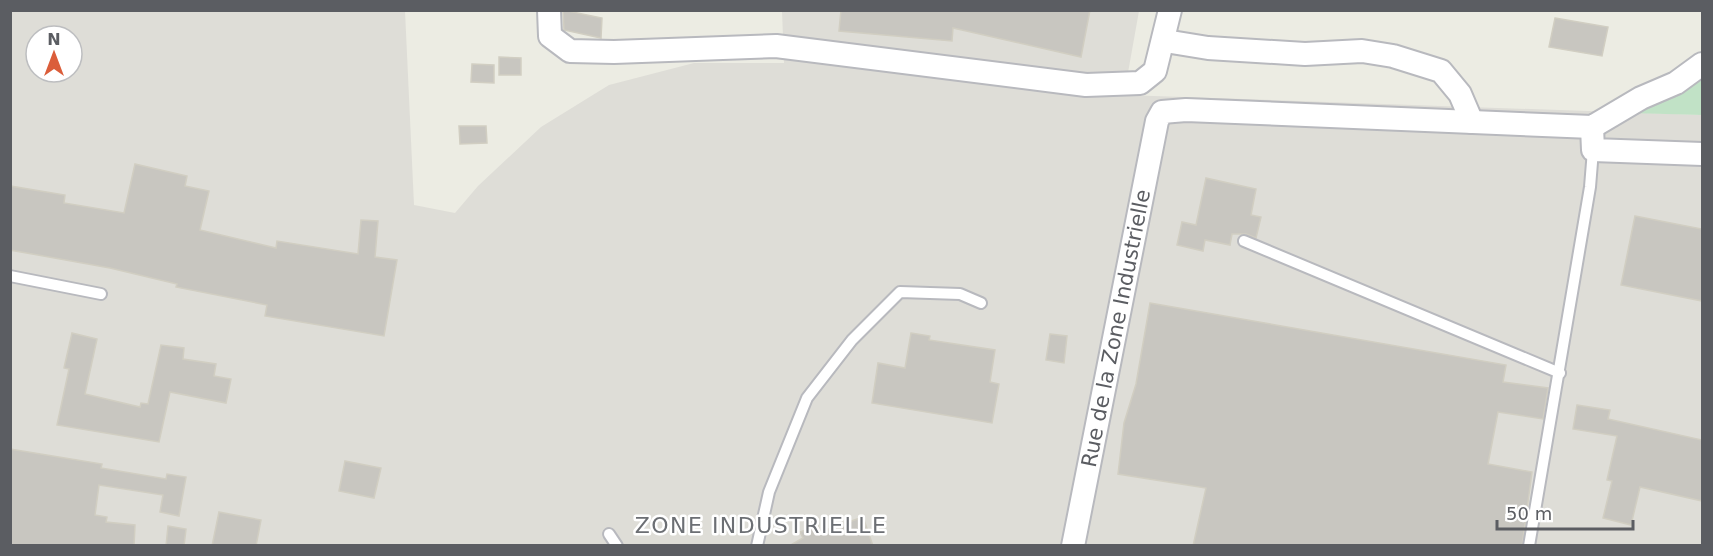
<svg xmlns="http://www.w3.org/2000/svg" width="1713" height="556" font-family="'DejaVu Sans',sans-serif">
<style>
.industrial{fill:#deddd7;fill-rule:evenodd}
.green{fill:#c1e2c6}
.building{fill:#c8c6c0;stroke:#d1cec2;stroke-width:1.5}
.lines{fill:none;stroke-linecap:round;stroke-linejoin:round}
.lane-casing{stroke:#b8b9be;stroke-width:14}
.street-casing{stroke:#b8b9be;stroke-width:26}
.lane{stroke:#fff;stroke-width:10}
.street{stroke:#fff;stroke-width:22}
.labels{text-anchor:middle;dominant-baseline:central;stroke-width:5;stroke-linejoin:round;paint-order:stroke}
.street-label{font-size:21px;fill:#5b5d62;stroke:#fff}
.neighbourhood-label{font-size:22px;letter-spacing:1.5px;fill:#6c6f74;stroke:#fff}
</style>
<rect width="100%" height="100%" fill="#ecece3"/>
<path class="industrial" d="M10,11H405L414,205L455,213L478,186L541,127L609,85L694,63H784L782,11H1139L1124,95L1702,115V545H11ZM36,36H72V72H36Z"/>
<polygon class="green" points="1702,75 1702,115 1593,112"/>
<g class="building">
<polygon points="563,10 602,18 601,38 564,30"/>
<polygon points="841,10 1090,10 1081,57 953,28 952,41 839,31"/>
<polygon points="1555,18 1608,27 1602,56 1549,47"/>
<polygon points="499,57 521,58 521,75 499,75"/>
<polygon points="472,64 494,65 494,83 471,82"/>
<polygon points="459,126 486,126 487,143 460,144"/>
<polygon points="135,164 187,176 185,186 209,191 200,230 276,248 277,241 358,254 361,220 378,221 375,257 397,260 384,336 265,316 267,305 176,287 177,284 110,268 10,250 10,186 65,195 64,203 124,213"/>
<polygon points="1206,178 1256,189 1251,215 1261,217 1256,238 1246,234 1232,234 1230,245 1205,240 1203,251 1177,245 1182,222 1196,225"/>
<polygon points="1635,216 1702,229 1702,301 1621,285"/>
<polygon points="1150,303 1506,365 1503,382 1548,388 1543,419 1498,412 1488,464 1532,472 1522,546 1193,546 1206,488 1118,474 1124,423 1136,384"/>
<polygon points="72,333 97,339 85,394 140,407 141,403 148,404 161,345 184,348 183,359 216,364 214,376 231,379 226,403 170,392 159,442 57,425 69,369 64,368"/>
<polygon points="911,333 930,336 929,340 995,350 990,382 999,384 992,423 872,403 878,363 905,368"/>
<polygon points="1050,334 1067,336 1064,363 1046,360"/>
<polygon points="1577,405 1610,410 1608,419 1702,440 1702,501 1640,487 1631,525 1603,518 1612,481 1607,480 1617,436 1573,429"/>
<polygon points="10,449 102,464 101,468 166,479 167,474 186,477 179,516 160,512 163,495 99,485 95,515 107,517 106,522 135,525 134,546 10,546"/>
<polygon points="345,461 381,468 374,498 339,491"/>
<polygon points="219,512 261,520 256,546 212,546"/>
<polygon points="863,517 873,546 789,546 803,538 800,532 818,526 820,532"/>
<polygon points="168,526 186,529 184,546 166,546"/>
</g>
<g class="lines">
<defs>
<g id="lane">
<polyline points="1244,241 1560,373"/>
<polyline points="10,276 101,294"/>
<polyline points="609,534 617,546"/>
<polyline points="757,546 769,492 807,398 852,340 900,292 960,294 981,303"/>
<polyline points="1529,546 1590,187 1593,150"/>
</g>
<g id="street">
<polyline points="549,10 550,36 570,51 614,52 776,46 1086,85 1140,83 1155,71 1170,10"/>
<polyline points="1165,41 1208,48 1305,54 1362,51 1393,56 1441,71 1460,94 1472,122"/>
<polyline points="1592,127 1593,150 1702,154"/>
<path id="s1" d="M1073,546L1157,121L1162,112L1186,110L1592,127L1641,98L1676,83L1702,64"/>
</g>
</defs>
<use href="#lane" class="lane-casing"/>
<use href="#street" class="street-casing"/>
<use href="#lane" class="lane"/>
<use href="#street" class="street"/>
</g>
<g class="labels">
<g class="street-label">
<text stroke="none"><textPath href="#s1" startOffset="222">Rue de la Zone Industrielle</textPath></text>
</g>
<g class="neighbourhood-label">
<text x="761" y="525">ZONE INDUSTRIELLE</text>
</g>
</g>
<rect width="1713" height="556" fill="none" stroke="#5b5d62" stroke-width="24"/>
<g transform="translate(54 54)"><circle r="28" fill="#ffffff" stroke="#bdbec0" stroke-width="1.5"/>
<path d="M0-4.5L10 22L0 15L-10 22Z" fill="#db5d3a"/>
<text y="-9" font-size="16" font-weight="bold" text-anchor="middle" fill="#5b5d62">N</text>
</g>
<path d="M1497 520v9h136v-9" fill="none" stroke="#5b5d62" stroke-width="3"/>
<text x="1506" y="520" font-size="18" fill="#5b5d62" stroke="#ffffff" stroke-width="4.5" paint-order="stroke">50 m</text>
</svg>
